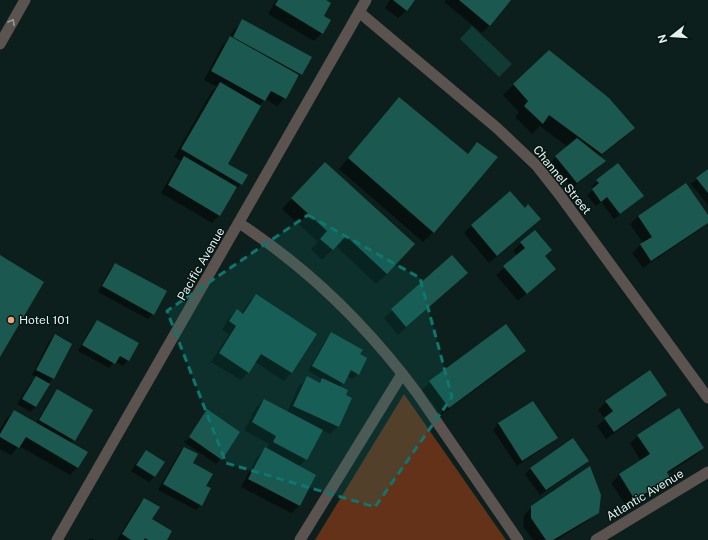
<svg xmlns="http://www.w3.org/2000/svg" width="708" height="540" font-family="'Public Sans',sans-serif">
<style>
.forest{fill:#633219}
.water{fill:#103b35}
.shadow{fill:#0007}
.building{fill:#1a5850}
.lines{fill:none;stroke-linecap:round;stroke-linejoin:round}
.minor{stroke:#5a534f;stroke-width:11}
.tertiary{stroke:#5a534f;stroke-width:11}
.oneway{stroke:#999a97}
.marked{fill:#0f766e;fill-opacity:0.2;stroke:#0f766e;stroke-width:3;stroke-dasharray:8 5;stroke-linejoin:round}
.poi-dot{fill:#f1a17b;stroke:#051613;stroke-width:1.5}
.labels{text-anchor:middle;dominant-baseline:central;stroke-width:3;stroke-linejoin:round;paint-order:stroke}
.street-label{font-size:12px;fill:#e5f0ee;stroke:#051613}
.poi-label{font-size:12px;fill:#e5f0ee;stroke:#051613;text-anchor:start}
</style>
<rect width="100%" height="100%" fill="#0d1f1c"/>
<polygon class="forest" points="404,394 506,540 315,540"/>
<polygon class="water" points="472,26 512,64 499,77 460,39"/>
<g class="shadow">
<polygon points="276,0 324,0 322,33 314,41 268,14"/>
<polygon points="390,0 414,0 406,11 398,18 385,8"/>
<polygon points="446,0 510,0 490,25 482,33 444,2"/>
<polygon points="243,21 302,74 293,83 285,98 277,106 265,99 259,106 226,164 241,184 234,192 219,215 212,223 161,193 177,165 181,161 174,157 212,91 217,87 204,80 222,46 229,38 235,28"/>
<polygon points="549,52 634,128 624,138 599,157 604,161 599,167 572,188 550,162 568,147 540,126 532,134 515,117 519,112 503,95"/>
<polygon points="399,98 467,154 477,144 433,232 423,242 339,169 389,108"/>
<polygon points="708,170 708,205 691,184"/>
<polygon points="315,173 387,274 376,284 336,246 322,260 311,249 318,242 282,209"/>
<polygon points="597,181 642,196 637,201 614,219 601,202 596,206 587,195 594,189 592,186"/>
<polygon points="524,209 540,219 532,227 489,263 464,233 472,225"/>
<polygon points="638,216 708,217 708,222 702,228 643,268 632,253 643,243 630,224"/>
<polygon points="521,243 544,257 554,269 518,301 496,275 517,256 513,251"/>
<polygon points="452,256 459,280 398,335 384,318"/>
<polygon points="116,264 153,314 148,319 98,292 110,269"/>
<polygon points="256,295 316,334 291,373 284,381 255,362 248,372 241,380 211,362 229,334 222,330 229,318 237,311 241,314 248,303"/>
<polygon points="97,321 128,360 123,366 115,361 109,368 78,351 92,326"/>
<polygon points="331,334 359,355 358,374 352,379 347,376 343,383 339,387 338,426 330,434 321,430 306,459 299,467 315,475 299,506 291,513 241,487 257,457 265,449 266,449 269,444 244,430 256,408 264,400 287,412 299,386 307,378 319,383 322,379 308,371 326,339"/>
<polygon points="55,336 53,378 48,384 49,385 35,407 30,412 17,404 31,382 36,377 32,375 49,341"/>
<polygon points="525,351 517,359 441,415 422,390 430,382"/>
<polygon points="57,391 74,440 71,443 78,467 70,475 19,446 11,455 0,449 0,429 6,419 14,411 36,423 52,396"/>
<polygon points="666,395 658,403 606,439 597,426 605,419 598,410 606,402"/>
<polygon points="533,402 556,438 551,443 517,466 493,430 498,424"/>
<polygon points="208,411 221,459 216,464 184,442 185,440 187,441 205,415 203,415"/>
<polygon points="638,436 703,448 695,456 667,474 669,478 661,486 627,507 611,483 619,475 641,461 630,443"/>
<polygon points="184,448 192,463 201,505 196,510 158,490 179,453"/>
<polygon points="146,451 164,462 154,477 149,482 131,471 141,456"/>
<polygon points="588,460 582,466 540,495 525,474 531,468"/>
<polygon points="144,499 151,519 165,540 117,540 139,504"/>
<polygon points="532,507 598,512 589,520 557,540 533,540 523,526 524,515"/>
<polygon points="90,538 95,540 88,540"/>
</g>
<g class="building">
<polygon points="278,0 326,0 331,3 324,16 331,20 323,34 275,5"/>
<polygon points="393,0 415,0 407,11"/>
<polygon points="459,0 511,0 490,26"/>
<polygon points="242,19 312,57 302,75 233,37"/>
<polygon points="230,36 299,75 286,99 271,91 265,101 211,71"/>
<polygon points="549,50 609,98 635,128 602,154 549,115 543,124 524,106 528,101 513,84"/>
<polygon points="220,82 261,106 228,164 248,175 242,185 181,149"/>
<polygon points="399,97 468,154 477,142 498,157 434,233 348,158"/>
<polygon points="577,138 606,161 577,183 555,156"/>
<polygon points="184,156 237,187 220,216 168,185"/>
<polygon points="325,162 415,244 387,274 346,236 333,250 320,239 327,231 291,198"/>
<polygon points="618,163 644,196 620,214 607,197 601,202 592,189 599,183 596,180"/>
<polygon points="708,169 708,193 696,178"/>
<polygon points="686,183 708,215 708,223 651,261 640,244 652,237 638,216"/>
<polygon points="510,191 525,208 528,204 541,219 497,256 471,225"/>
<polygon points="535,230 552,250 545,256 556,269 527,294 503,266 525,248 520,242"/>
<polygon points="0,255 44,282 0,357"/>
<polygon points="452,255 468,273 406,327 391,309"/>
<polygon points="115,263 167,291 154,315 102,286"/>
<polygon points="256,294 317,334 292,373 261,354 249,373 219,353 236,326 229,321 237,309 243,314"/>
<polygon points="97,320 139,343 129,361 120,356 115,364 82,345"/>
<polygon points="506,324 526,351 449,408 429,381"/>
<polygon points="331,332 363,350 360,354 367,358 359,375 351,370 344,384 312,366"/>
<polygon points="55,334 72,344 54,379 36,370"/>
<polygon points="650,370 667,395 614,432 604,418 613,411 605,401"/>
<polygon points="36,376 50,384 36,407 22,399"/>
<polygon points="307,376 320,383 322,378 348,390 346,395 352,398 339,427 293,406"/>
<polygon points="57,389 93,410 75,441 39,420"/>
<polygon points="264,399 323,430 307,460 273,442 276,436 252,422"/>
<polygon points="533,401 558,438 522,461 498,423"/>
<polygon points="679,408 704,448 667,472 670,478 635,500 619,474 650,454 637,435"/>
<polygon points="207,409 240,432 222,460 189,437"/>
<polygon points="14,410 88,452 78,468 26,437 19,448 0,437 0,434"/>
<polygon points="573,438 589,461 546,490 530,468"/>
<polygon points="184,447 198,454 193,463 213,474 206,486 211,488 202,506 163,484"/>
<polygon points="265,447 316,475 300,506 248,479"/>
<polygon points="146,450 165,462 155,477 136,465"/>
<polygon points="590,466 601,495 599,513 553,540 546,540 531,518 531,506"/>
<polygon points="144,498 160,507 152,519 172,531 167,540 148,540 145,538 144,540 131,540 122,534"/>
</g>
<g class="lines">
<g class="minor">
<polyline points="359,12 497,128 537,166 559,194 708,398"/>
<path d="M239,223C308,268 368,327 417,393L518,540"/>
<polyline points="57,540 366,0"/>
<polyline points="300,540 402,374"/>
<polyline points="596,540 708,472"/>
</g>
<polyline class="tertiary" points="0,44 25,0"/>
</g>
<defs><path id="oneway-chevron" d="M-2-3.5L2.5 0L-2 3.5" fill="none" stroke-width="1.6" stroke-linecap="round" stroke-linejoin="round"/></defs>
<use class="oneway" href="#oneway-chevron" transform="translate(12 22) rotate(-61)"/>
<path class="marked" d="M308,215L420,278L452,397L375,507L226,463L167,311Z"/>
<circle class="poi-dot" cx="11" cy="320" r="4"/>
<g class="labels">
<g class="street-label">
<text transform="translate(562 180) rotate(51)">Channel Street</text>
<text transform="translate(201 264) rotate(-60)">Pacific Avenue</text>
<text transform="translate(645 495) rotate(-31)">Atlantic Avenue</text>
</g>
<g class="poi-label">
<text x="19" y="320">Hotel 101</text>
</g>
</g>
<g transform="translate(672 36) rotate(253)" stroke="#051613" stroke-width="3" paint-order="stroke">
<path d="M0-3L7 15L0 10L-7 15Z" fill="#e5f0ee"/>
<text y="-6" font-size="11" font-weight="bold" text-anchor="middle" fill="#e5f0ee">N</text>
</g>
</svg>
